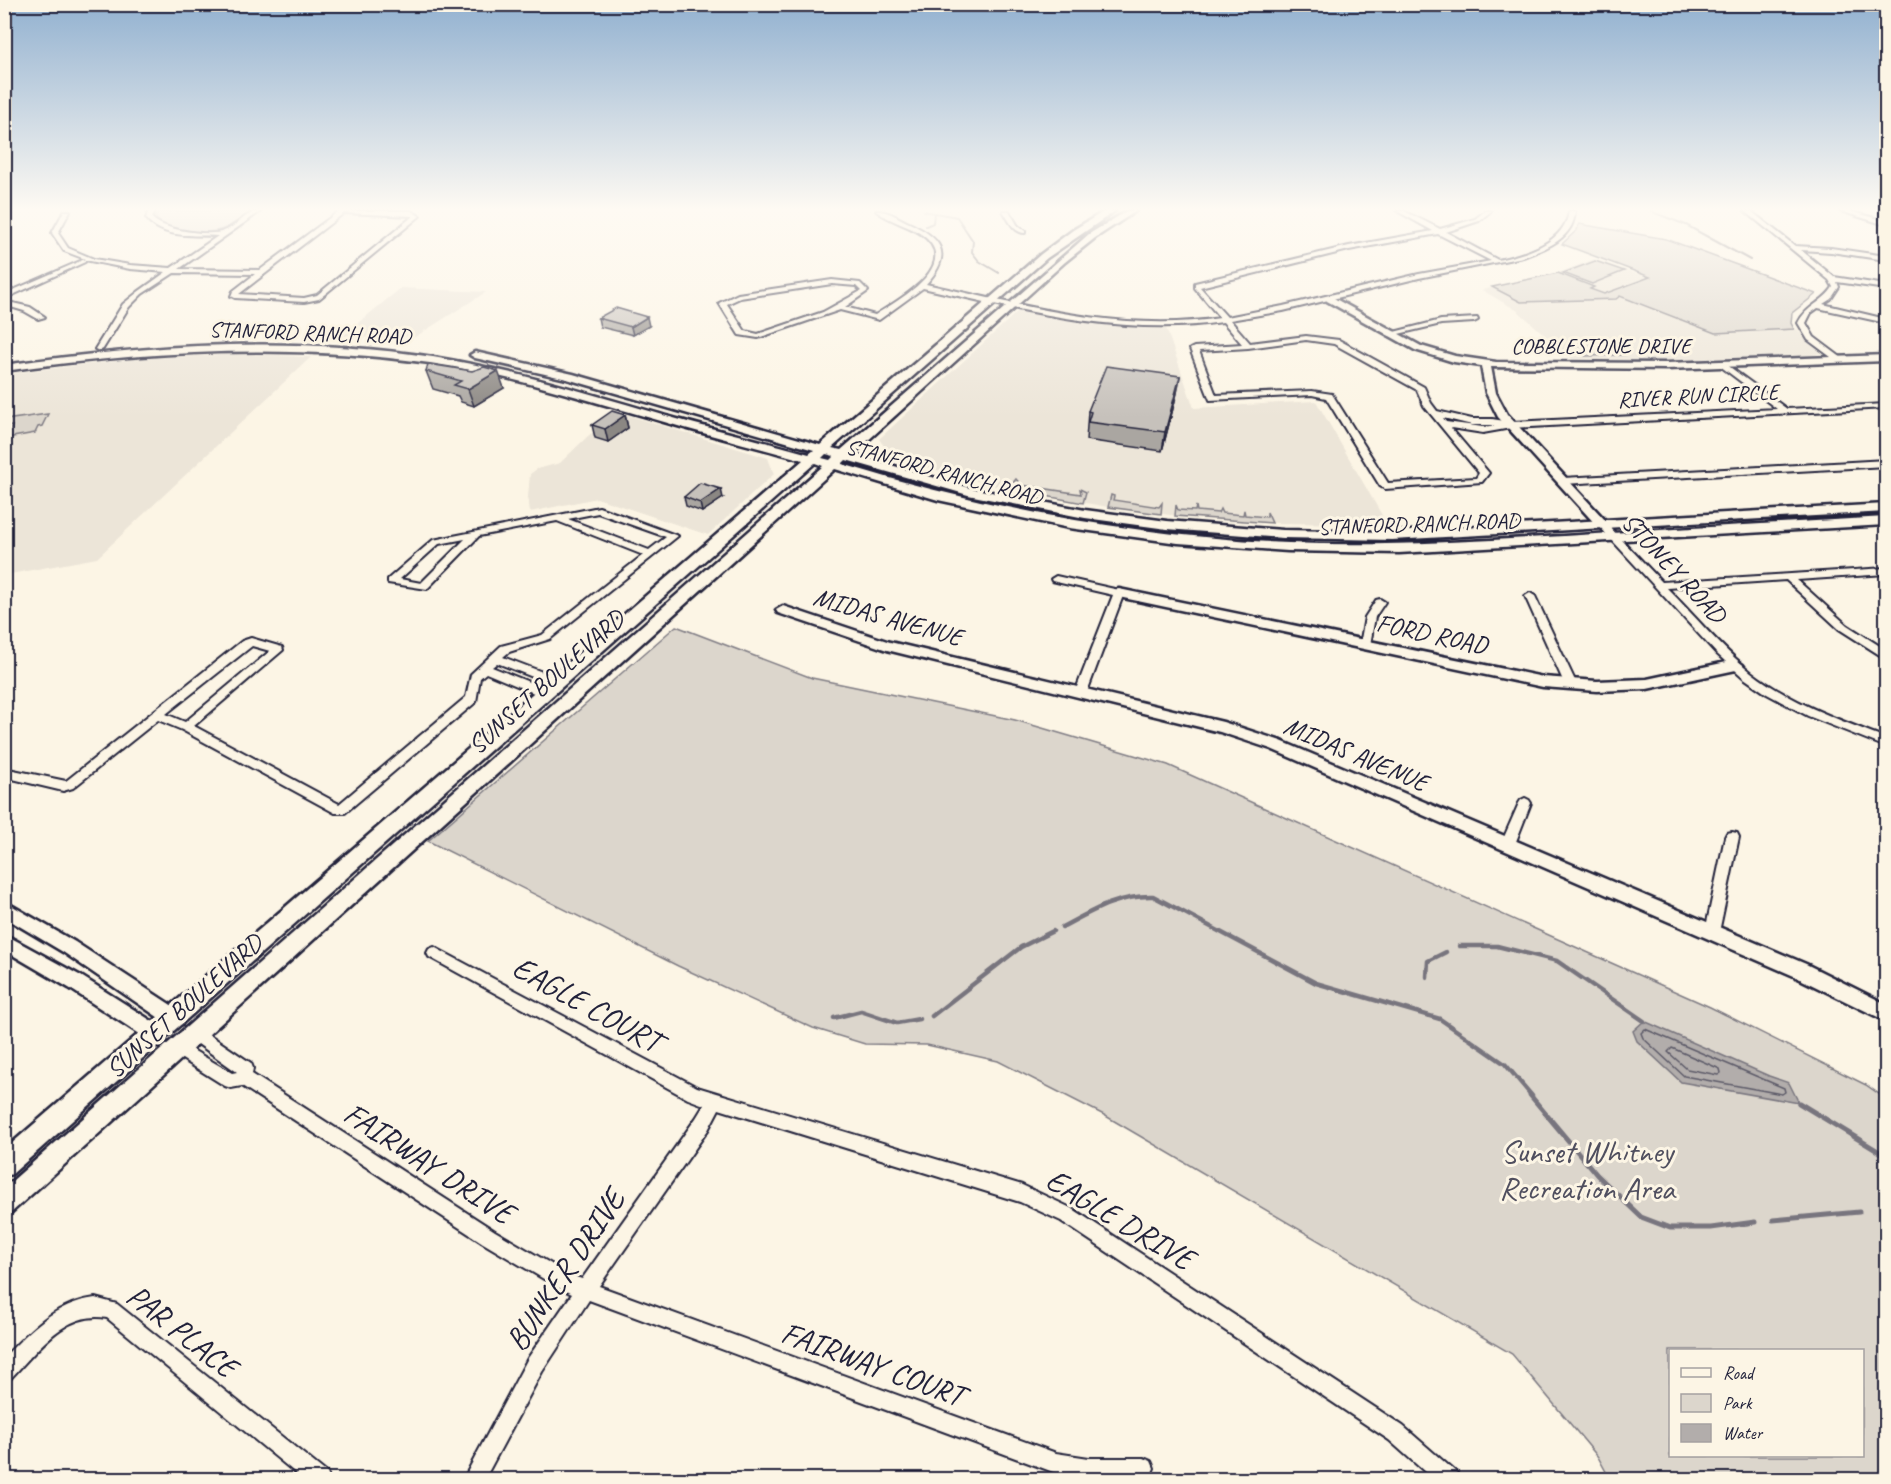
<svg xmlns="http://www.w3.org/2000/svg" width="1891" height="1484" font-family="Caveat,sans-serif">
<style>
.built{fill:#ece5d8}
.green{fill:#dcd6cc;stroke:#7f7c84;stroke-width:1.5;fill-rule:evenodd}
.water{fill:#b2adab;stroke:#78757e;stroke-width:1.5}
.lines{fill:none;stroke-linecap:round;stroke-linejoin:round}
.shore{stroke:#5c5a68;stroke-width:1.5}
.stream-far2{stroke:#78757e;stroke-width:2}
.stream-far1{stroke:#78757e;stroke-width:4.5}
.stream{stroke:#78757e;stroke-width:5}
.minor-casing{stroke:#22223b;stroke-width:4}
.tertiary-casing{stroke:#22223b;stroke-width:5}
.secondary-casing{stroke:#22223b;stroke-width:5}
.minor{fill:#fcf5e5;fill-rule:evenodd}
.tertiary{fill:#fcf5e5;fill-rule:evenodd}
.secondary{fill:#fcf5e5;fill-rule:evenodd}
.wall{fill:#aaa6a1;stroke:#22223b;stroke-width:1.5}
.shaded-wall{fill:#8b8783;stroke:#22223b;stroke-width:1.5}
.building{fill:#c6c1bb;stroke:#22223b;stroke-width:1.5}
.labels{text-anchor:middle;dominant-baseline:central;stroke-width:6;stroke-linejoin:round;paint-order:stroke}
.far-street-label{font-size:22px;fill:#22223b;stroke:#fcf5e5}
.street-label{font-size:26px;fill:#22223b;stroke:#fcf5e5}
.near-street-label{font-size:32px;fill:#22223b;stroke:#fcf5e5}
.near-park-label{font-size:32px;fill:#504f5f;stroke:#fcf5e5}
</style>
<rect width="100%" height="100%" fill="#fcf5e5"/>
<filter id="ink" filterUnits="userSpaceOnUse"><feTurbulence type="fractalNoise" baseFrequency=".0167" numOctaves="2"/><feDisplacementMap in="SourceGraphic" scale="12" xChannelSelector="R" yChannelSelector="G"/><feConvolveMatrix kernelMatrix="1 2 1 2 8 2 1 2 1" color-interpolation-filters="sRGB"/></filter>
<g filter="url(#ink)">
<g class="built">
<polygon points="1594,259 1797,329 1821,353 1812,356 1711,361 1574,361 1518,311 1482,290 1558,273"/>
<polygon points="401,288 486,292 415,337 400,340 342,336"/>
<polygon points="1017,312 1026,312 1116,326 1166,328 1194,408 1316,401 1387,524 1272,523 1178,516 1108,507 1007,489 888,457 885,452 887,450 879,439"/>
<polygon points="248,354 311,357 97,558 5,575 4,374 141,358"/>
<polygon points="614,411 768,458 774,474 708,535 597,498 530,512 528,497 530,474 537,469 560,463 588,436 614,416"/>
</g>
<g class="green">
<path d="M158,211H251C243,217 233,225 223,229C208,235 165,232 156,218Z"/>
<polygon points="1579,224 1666,239 1816,294 1792,313 1791,323 1794,329 1715,333 1620,296 1616,299 1521,302 1492,287 1558,273 1594,287 1590,289 1604,294 1650,277 1562,244 1577,230"/>
<polygon points="1595,261 1624,271 1592,284 1563,273"/>
<polygon points="1603,340 1624,355 1585,356 1571,342"/>
<polygon points="48,414 42,426 38,427 35,433 7,438 12,426 5,427 5,420"/>
<polygon points="1016,479 1021,485 1081,494 1080,489 1086,492 1083,503 1008,489"/>
<polygon points="1111,495 1114,496 1113,500 1159,507 1162,503 1161,514 1108,507"/>
<polygon points="1176,505 1178,510 1195,511 1196,506 1197,511 1218,513 1220,509 1222,513 1243,515 1244,510 1245,515 1267,517 1267,512 1272,523 1175,516"/>
<path d="M676,626L812,678L1015,720L1168,765L1710,1007L1866,1085L1886,1099V1479H1610L1598,1457L1512,1354L1104,1115L998,1061L927,1045L865,1044L813,1028L678,966L428,841ZM1670,1350H1862V1456H1670Z"/>
</g>
<polygon class="water" points="1644,1021 1769,1076 1789,1083 1799,1103 1681,1082 1637,1041 1633,1031"/>
<g class="lines">
<g class="shore">
<polygon points="1645,1029 1784,1088 1785,1092 1782,1094 1684,1076 1643,1038 1641,1033"/>
<polygon points="1672,1048 1720,1069 1721,1073 1718,1075 1687,1069 1668,1052"/>
</g>
<g class="stream-far2">
<polyline points="924,211 957,217 973,241 972,252 979,261 999,273"/>
<polyline points="1650,211 1686,225 1750,260"/>
<polyline points="926,226 933,223 934,213"/>
</g>
<g class="stream-far1">
<path d="M1062,927C1092,911 1118,895 1153,896L1316,983L1440,1019L1505,1064L1532,1096"/>
<polyline points="1459,946 1497,946 1557,961 1644,1021"/>
<polyline points="1427,977 1428,961 1446,952"/>
<polyline points="932,1016 1021,947 1053,931"/>
<polyline points="834,1018 861,1011 897,1023 919,1019"/>
</g>
<g class="stream">
<polyline points="1530,1095 1597,1175 1641,1217 1670,1228 1711,1228 1755,1222"/>
<polyline points="1799,1103 1886,1156"/>
<polyline points="1773,1220 1859,1212"/>
</g>
<defs>
<g id="minor">
<path d="M64,211H70L58,233L68,248L94,259L130,265L171,268L218,236C194,235 162,239 146,218L149,211H155L152,218C162,230 210,237 224,231C238,226 246,211 261,211L179,269L260,270L339,211H411L420,216L319,299L304,302L235,298L231,296L233,291L255,274L174,273L142,294L129,307L103,349L99,351L95,349L123,304L138,292L166,272L130,269L85,260V262L4,299V294L85,259L64,251L52,233ZM344,213L413,216L317,295L304,298L239,294Z"/>
<path d="M876,211C887,210 897,217 907,222C940,237 955,253 926,284C1022,305 1121,333 1220,318L1195,288V283L1349,246L1433,231L1397,211H1404L1440,229L1475,219L1485,211H1491L1479,221L1446,232L1498,260C1526,254 1565,243 1569,211H1575C1574,239 1545,249 1523,257L1419,278L1283,311L1230,320L1250,343L1306,336L1339,340L1424,387L1431,403L1437,411L1472,419H1492L1511,422L1777,409L1720,366V362H1723L1787,409L1886,404V408L1511,428L1483,433L1451,428L1489,473L1482,482L1385,489L1380,486L1326,398L1312,395L1210,400L1190,349L1194,347L1242,344L1223,322C1121,337 1021,310 923,288L879,320L840,310L758,338L739,335L719,303L738,294L832,280L860,283L868,291L845,307L875,315C899,300 964,264 921,234C907,225 889,221 876,211ZM1438,234L1491,261L1419,274L1283,306L1227,317L1200,287L1349,250ZM832,284L856,286L861,291L823,312L758,334L745,331L727,304L740,298ZM1306,340L1334,344L1417,390L1424,406L1479,473L1476,478L1388,483L1332,394L1312,391L1216,395L1199,351L1248,348ZM1443,418L1472,425H1496L1483,427L1446,422Z"/>
<path d="M1003,211H1009L1018,226L1025,231V233C1014,233 1009,220 1003,211Z"/>
<path d="M1745,211H1751L1795,246L1831,248L1886,256V260L1831,252L1801,250L1834,277L1886,285V289L1837,282L1839,287L1831,299L1823,304L1886,319V323L1818,308L1811,313L1806,323L1814,337L1842,358L1835,360L1808,340L1798,323C1806,306 1824,302 1833,287L1829,280Z"/>
<polygon points="1840,211 1849,211 1886,221 1886,225"/>
<polygon points="4,301 30,307 45,317 38,319 24,311 4,305"/>
<polygon points="1477,318 1478,320 1474,322 1441,324 1390,336 1386,334 1441,320"/>
<polygon points="1886,460 1886,466 1563,484 1558,481 1563,478"/>
<path d="M599,507L678,536L550,639L509,652L503,657L561,679L563,682L561,685H553L497,663L492,667L549,690L551,693L545,697L541,696L486,673L480,678L476,702L345,813H335L182,730L158,720L73,788L63,791L4,777V768L66,781L242,641L251,638L282,647L283,650L194,726L339,804L466,697L471,674L501,646L542,635L643,555L557,521L479,536L427,589L388,583V579L433,540ZM598,513L666,537L649,550L568,519ZM465,539L421,583L400,579L439,544ZM252,646L270,651L185,722L166,714Z"/>
<path d="M1602,521L1605,522L1662,582L1886,568V574L1797,580L1847,625L1886,650V659L1839,629L1786,580L1667,588C1695,616 1720,647 1751,672C1791,703 1840,720 1886,738V747L1808,716L1767,694L1744,678L1717,654L1599,526L1597,524Z"/>
<polygon points="1056,576 1119,590 1124,593 1087,692 1081,696 1075,692 1113,595 1052,581 1051,579"/>
<polygon points="1530,593 1535,596 1577,685 1575,688 1571,689 1565,685 1525,596"/>
<polygon points="1380,599 1385,602 1375,617 1370,645 1369,648 1361,648 1360,645 1365,617 1376,600"/>
<polygon points="1525,798 1529,800 1531,803 1515,844 1513,848 1508,849 1503,848 1501,844 1519,803 1521,800"/>
<polygon points="1732,832 1737,833 1739,837 1719,932 1717,936 1712,938 1707,936 1705,932 1725,837 1727,833"/>
<path d="M434,947L697,1087L1022,1185L1073,1209L1403,1426L1457,1473L1460,1480H1434L1389,1440L1061,1221L1020,1202L719,1109L708,1130L599,1286L1056,1453L1089,1458H1144L1151,1461L1154,1468L1151,1475C1125,1484 1083,1479 1056,1473L589,1300L542,1372L484,1480H463L528,1358L572,1294L559,1288L483,1243L242,1086L231,1088L225,1086L174,1054L171,1049L174,1044L179,1042L232,1073L237,1072L191,1039L188,1034L191,1029L196,1027L201,1029L251,1063L253,1068L252,1074L495,1231L570,1275L582,1279L696,1118L704,1105L688,1099L429,957L427,953L429,949Z"/>
<path d="M95,1298L117,1304L327,1473L330,1480H304L107,1318C65,1310 37,1351 11,1378L4,1380V1357C31,1330 55,1303 95,1298Z"/>
</g>
<g id="tertiary">
<polygon points="1330,296 1421,346 1455,356 1496,362 1667,363 1886,355 1886,361 1667,369 1491,367 1496,393 1507,414 1606,521 1608,524 1602,528 1598,527 1498,417 1486,393 1481,366 1454,362 1415,350 1327,301 1326,299"/>
<polygon points="1119,589 1543,677 1597,681 1647,679 1736,660 1743,665 1736,670 1647,689 1597,691 1543,687 1114,596 1113,593 1114,590"/>
<polygon points="783,606 890,642 1223,722 1281,741 1806,964 1886,1004 1886,1021 1794,976 1271,749 1220,732 887,650 778,613 776,610"/>
<polygon points="4,901 75,942 182,1012 184,1018 182,1024 175,1026 168,1024 63,952 4,917"/>
<polygon points="4,934 81,976 163,1028 166,1034 163,1040 156,1043 149,1040 69,988 4,950"/>
</g>
<path id="secondary" d="M1105,211H1115L1047,258L832,448L841,450L1089,234L1127,211H1136L1095,238L1065,262L853,454L970,488L1085,510L1167,521L1283,530L1392,532L1886,504V512L1392,540L1283,538L1167,529L1085,518L968,495L846,460L842,464C990,509 1133,536 1289,543C1381,547 1472,541 1564,536C1671,529 1779,523 1886,517V525L1399,553L1288,551L1178,543L1069,528L938,500L835,469L12,1212L4,1216V1188L823,466L815,463L12,1174L4,1177V1150L803,460C753,446 703,434 654,419C580,398 506,374 430,363C288,343 146,351 4,371V365C146,345 290,335 433,357C513,370 591,394 670,417C716,430 763,441 809,454L814,450L567,379L475,358L470,355L475,352L573,374L820,445L1041,254L1073,230ZM826,454L834,456L830,460L822,458Z"/>
</defs>
<use href="#minor" class="minor-casing"/>
<use href="#tertiary" class="tertiary-casing"/>
<use href="#secondary" class="secondary-casing"/>
<use href="#minor" class="minor"/>
<use href="#tertiary" class="tertiary"/>
<use href="#secondary" class="secondary"/>
</g>
<g class="wall">
<polygon points="598,318 649,326 633,335 600,327"/>
<polygon points="426,371 472,371 504,388 474,406 461,402 458,396 433,389"/>
<polygon points="1180,376 1177,393 1162,451 1086,440 1088,411"/>
<polygon points="625,415 628,428 608,442 595,438 592,425"/>
<polygon points="684,497 723,498 702,512 686,506"/>
</g>
<g class="shaded-wall">
<polygon points="647,317 649,326 633,335 631,327"/>
<polygon points="498,371 504,388 474,406 468,389"/>
<polygon points="1180,376 1177,393 1162,451 1165,432"/>
<polygon points="625,415 628,428 608,442 605,429"/>
<polygon points="721,489 723,498 702,512 700,503"/>
</g>
<g class="building">
<polygon points="616,308 647,317 631,327 598,318"/>
<polygon points="428,364 472,371 484,367 498,371 468,389 454,385 461,381 426,371"/>
<polygon points="1106,366 1180,376 1165,432 1088,422 1091,412 1088,411"/>
<polygon points="612,411 625,415 605,429 592,425"/>
<polygon points="700,483 721,489 700,503 684,497"/>
</g>
</g>
<linearGradient id="sky" x2="0" y2="1"><stop stop-color="#92b1d0"/><stop offset="0.5" stop-color="#fefaf3"/><stop offset="1" stop-color="#fefaf3" stop-opacity="0"/></linearGradient>
<rect width="1891" height="418" fill="url(#sky)"/>
<g class="labels">
<g class="far-street-label">
<text transform="translate(310 333) rotate(2)">STANFORD RANCH ROAD</text>
<text x="1601" y="346">COBBLESTONE DRIVE</text>
<text transform="translate(1698 396) rotate(-3)">RIVER RUN CIRCLE</text>
<text transform="translate(944 472) rotate(15)">STANFORD RANCH ROAD</text>
<text transform="translate(1419 524) rotate(-2)">STANFORD RANCH ROAD</text>
</g>
<g class="street-label">
<text transform="translate(1674 568) rotate(47)">STONEY ROAD</text>
<text transform="translate(888 617) rotate(16)">MIDAS AVENUE</text>
<text transform="translate(1432 634) rotate(12)">FORD ROAD</text>
<text transform="translate(546 682) rotate(-42)">SUNSET BOULEVARD</text>
<text transform="translate(1356 754) rotate(23)">MIDAS AVENUE</text>
<text transform="translate(184 1006) rotate(-42)">SUNSET BOULEVARD</text>
</g>
<g class="near-street-label">
<text transform="translate(587 1004) rotate(29)">EAGLE COURT</text>
<text transform="translate(429 1163) rotate(33)">FAIRWAY DRIVE</text>
<text transform="translate(1120 1219) rotate(31)">EAGLE DRIVE</text>
<text transform="translate(565 1270) rotate(-56)">BUNKER DRIVE</text>
<text transform="translate(182 1331) rotate(38)">PAR PLACE</text>
<text transform="translate(873 1364) rotate(20)">FAIRWAY COURT</text>
</g>
<g class="near-park-label">
<text x="1587" y="1151">Sunset Whitney<tspan x="1587" dy="37">Recreation Area</tspan></text>
</g>
</g>
<rect width="1891" height="1484" fill="none" stroke="#fcf5e5" stroke-width="24"/>
<rect x="12" y="12" width="1867" height="1460" fill="none" stroke="#22223b" stroke-width="2" filter="url(#ink)"/>
<rect x="1669" y="1349" width="195" height="108" fill="#fcf5e5" stroke="#a5a1a1" stroke-width="1.5"/>
<rect x="1681" y="1368" width="30" height="9" fill="#fcf5e5" stroke="#a5a1a1" stroke-width="1.5"/>
<text x="1723" y="1379" font-size="18" fill="#22223b">Road</text>
<rect x="1681" y="1394" width="30" height="18" fill="#dcd6cc" stroke="#a5a1a1" stroke-width="1.5"/>
<text x="1723" y="1409" font-size="18" fill="#22223b">Park</text>
<rect x="1681" y="1424" width="30" height="18" fill="#b2adab" stroke="#a5a1a1" stroke-width="1.5"/>
<text x="1723" y="1439" font-size="18" fill="#22223b">Water</text>
</svg>
